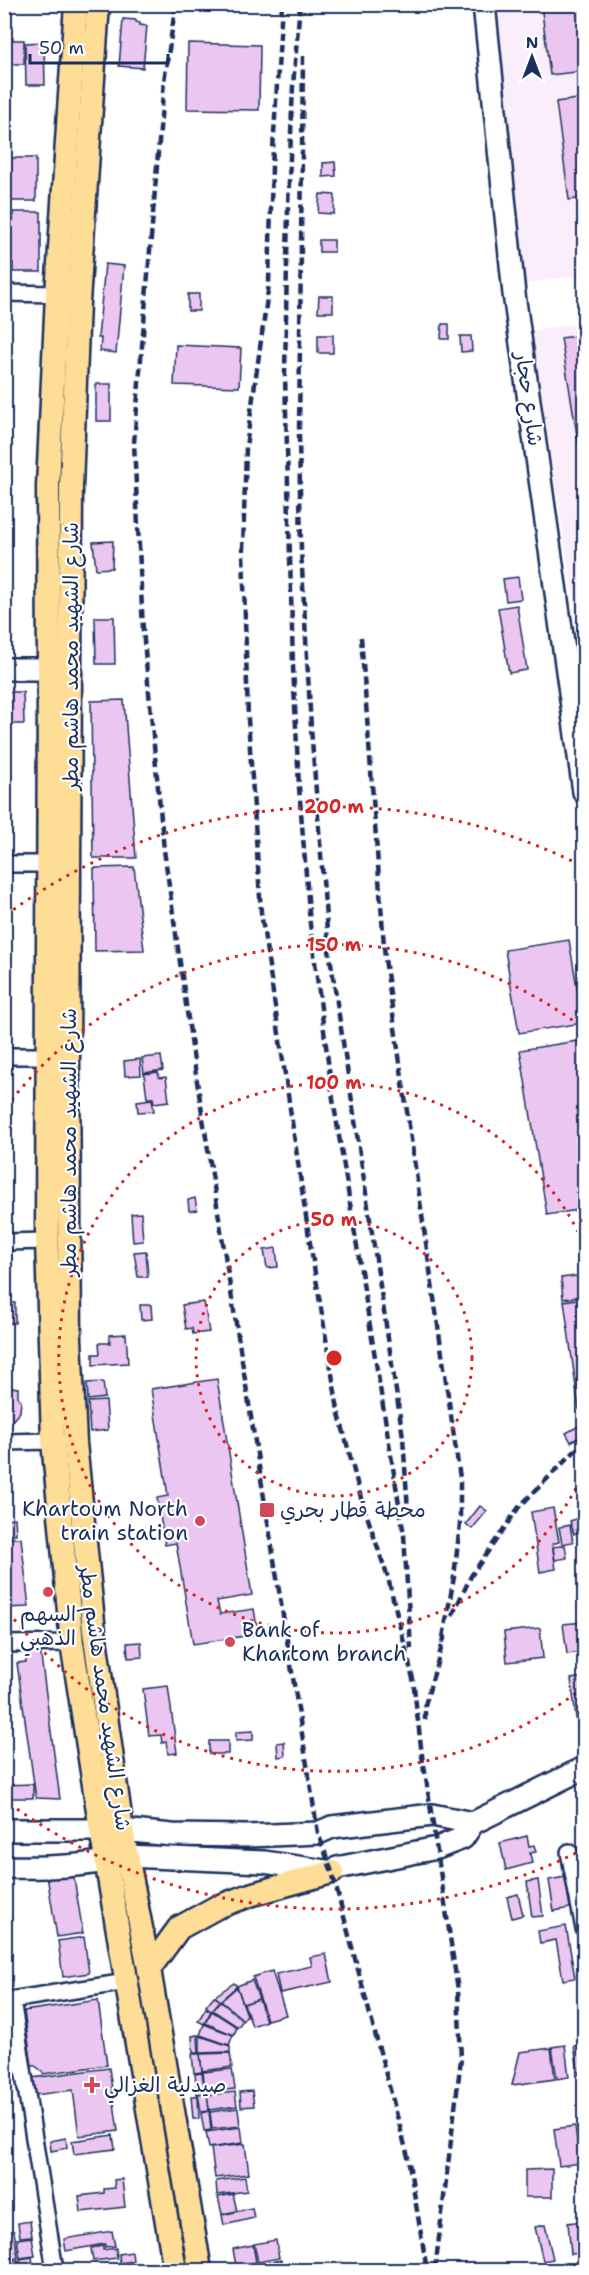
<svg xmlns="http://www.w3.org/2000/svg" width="589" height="2275" font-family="'Shantell Sans','Playpen Sans Arabic',sans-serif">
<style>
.built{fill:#f9eefa}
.building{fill:#ebc6f0;stroke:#1b2f5e;stroke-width:1.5}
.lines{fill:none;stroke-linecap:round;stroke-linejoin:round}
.street-casing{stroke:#1b2f5e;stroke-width:20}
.secondary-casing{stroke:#1b2f5e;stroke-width:26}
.primary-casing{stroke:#1b2f5e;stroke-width:27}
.street{stroke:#fff;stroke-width:15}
.secondary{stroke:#fff;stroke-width:21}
.primary{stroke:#fedd96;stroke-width:22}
.rail{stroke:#1b2f5e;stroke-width:4.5;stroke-dasharray:9 4.5;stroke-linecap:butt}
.ring{fill:none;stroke:#d62828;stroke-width:3;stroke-dasharray:3 6}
.poi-dot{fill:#d1495b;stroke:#fff;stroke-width:2}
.labels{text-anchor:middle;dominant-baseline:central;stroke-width:4.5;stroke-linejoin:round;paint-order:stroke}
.street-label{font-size:21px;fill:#1b2f5e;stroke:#fff}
.poi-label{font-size:21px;fill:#1b2f5e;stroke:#fff;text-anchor:start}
.centre{fill:#d62828;stroke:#fff;stroke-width:3}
.ring-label{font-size:18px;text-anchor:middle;font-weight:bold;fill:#d62828;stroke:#fff;stroke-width:4.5;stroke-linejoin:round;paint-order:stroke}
</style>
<rect width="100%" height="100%" fill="#fff"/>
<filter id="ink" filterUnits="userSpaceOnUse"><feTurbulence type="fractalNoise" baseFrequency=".0167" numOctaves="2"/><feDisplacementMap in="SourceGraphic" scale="12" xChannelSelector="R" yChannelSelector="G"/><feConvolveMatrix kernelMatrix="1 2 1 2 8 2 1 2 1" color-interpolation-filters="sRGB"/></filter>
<g filter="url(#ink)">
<g class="built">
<polygon points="471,5 584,5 584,274 513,286"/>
<polygon points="584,322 584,664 531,331"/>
</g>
<g class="building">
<polygon points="541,4 584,4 584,71 550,75"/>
<polygon points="123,19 136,20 136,22 140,23 140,25 147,26 143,68 119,66"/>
<polygon points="8,38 13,38 13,40 24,40 24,64 9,64"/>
<polygon points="44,42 45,85 26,85 25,43"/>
<polygon points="188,43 260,45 259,110 187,109"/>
<polygon points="584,98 584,198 569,200 556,102"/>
<rect x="4" y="158" width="32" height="43"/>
<polygon points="335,162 336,176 323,177 323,163"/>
<polygon points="320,194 335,195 334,214 318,213"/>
<polygon points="13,212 41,212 41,272 13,272 13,263 4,263 4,222 13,222"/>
<rect x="319" y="240" width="15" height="12"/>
<polygon points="105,264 124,266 116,353 100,351 101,338 98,338"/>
<rect x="188" y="294" width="11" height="17"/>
<polygon points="319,296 333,296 333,312 318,312"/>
<polygon points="442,324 449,324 449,339 441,339"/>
<rect x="318" y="335" width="15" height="18"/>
<polygon points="584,335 584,464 582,465 561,338"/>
<polygon points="460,336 471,336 472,351 461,352"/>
<polygon points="176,345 241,348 239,387 174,385"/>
<rect x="96" y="384" width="15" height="37"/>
<polygon points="113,541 112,568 96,569 93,542"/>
<polygon points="518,577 521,599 506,601 503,579"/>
<polygon points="517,605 527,670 509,673 498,608"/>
<polygon points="95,617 114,617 115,664 96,664"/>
<polygon points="4,692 23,692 24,724 5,724"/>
<polygon points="124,700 136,858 93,858 91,701"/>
<polygon points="134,867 144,950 95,951 94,868"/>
<polygon points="569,940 583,1023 519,1033 505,950"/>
<polygon points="584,1040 584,1209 547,1215 520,1050"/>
<polygon points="161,1056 163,1070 144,1073 142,1058"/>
<polygon points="140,1059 141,1075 125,1076 124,1061"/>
<polygon points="158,1072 159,1078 166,1077 169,1101 154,1103 153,1098 147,1098 144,1074"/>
<polygon points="152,1099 154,1111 138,1112 137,1101"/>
<polygon points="195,1198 197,1210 189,1211 188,1200"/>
<polygon points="141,1213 143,1241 133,1242 131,1214"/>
<polygon points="276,1248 278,1267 267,1268 264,1250"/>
<polygon points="146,1251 148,1277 138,1277 134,1252"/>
<polygon points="6,1258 11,1258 11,1297 4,1297 4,1292 7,1292"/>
<polygon points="584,1275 584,1296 563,1299 561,1278"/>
<polygon points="584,1298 584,1408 579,1409 564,1301"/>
<polygon points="204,1302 209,1332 193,1334 192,1328 186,1329 182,1305"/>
<rect x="8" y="1303" width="7" height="20"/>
<polygon points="140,1305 151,1305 152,1319 141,1320"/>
<polygon points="126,1334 128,1363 93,1365 93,1354 100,1354 99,1343 110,1343 109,1335"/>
<polygon points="217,1379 252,1595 217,1601 220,1614 254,1609 258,1634 193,1644 176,1543 165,1545 157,1498 168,1496 151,1389"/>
<polygon points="103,1382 105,1398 88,1400 87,1383"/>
<polygon points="4,1386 18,1388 18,1397 21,1401 20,1412 11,1422 4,1422"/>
<polygon points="106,1401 108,1430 90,1432 88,1402"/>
<polygon points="584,1423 584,1434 571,1442 566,1433"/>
<polygon points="480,1506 487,1511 472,1529 466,1524"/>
<polygon points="553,1508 559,1542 552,1544 556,1569 540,1572 531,1512"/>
<polygon points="582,1517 584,1530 574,1534 570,1521"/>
<polygon points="15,1518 16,1534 4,1534 4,1519"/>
<polygon points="570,1525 573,1542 562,1544 559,1527"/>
<polygon points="4,1538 21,1538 29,1607 4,1608"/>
<polygon points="565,1545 567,1558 555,1560 553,1547"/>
<polygon points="584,1622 584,1652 567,1654 563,1624"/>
<polygon points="540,1628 543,1658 507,1662 504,1632"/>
<polygon points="141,1642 142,1657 128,1658 127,1643"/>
<polygon points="40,1649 60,1799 36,1798 17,1663 26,1662 25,1651"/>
<polygon points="584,1677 584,1730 578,1733 571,1679"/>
<polygon points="168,1686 177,1753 168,1754 166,1742 162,1743 161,1735 149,1736 143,1689"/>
<polygon points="253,1731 253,1740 236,1741 236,1732"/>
<rect x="209" y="1741" width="19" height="13"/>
<polygon points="284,1742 285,1756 278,1757 277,1743"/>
<polygon points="33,1784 33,1798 4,1798 4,1785"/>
<polygon points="527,1836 529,1846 534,1845 536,1852 530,1853 532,1863 506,1870 500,1843"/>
<polygon points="73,1872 83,1933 57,1937 47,1876"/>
<polygon points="565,1877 570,1908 554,1911 549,1880"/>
<polygon points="538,1880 543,1916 532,1917 527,1882"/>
<polygon points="518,1894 523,1915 512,1918 507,1897"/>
<polygon points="566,1926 575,1978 563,1980 556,1940 540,1943 538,1931"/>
<polygon points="84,1937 89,1973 63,1977 58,1941"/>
<polygon points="326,1954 332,1982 280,1993 276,1974 312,1966 310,1957"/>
<polygon points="272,1971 286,2015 267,2020 253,1977"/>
<polygon points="252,1980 259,1999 243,2004 237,1986"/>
<polygon points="234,1983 237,1986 220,2001 215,1996"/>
<polygon points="237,1987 247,2015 243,2020 221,2001"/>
<polygon points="214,1996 220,2001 212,2011 206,2006"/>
<polygon points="259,1999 266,2021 252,2026 244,2004"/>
<polygon points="98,2000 107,2065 43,2074 42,2071 35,2066 32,2066 24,2011"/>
<polygon points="220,2001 243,2020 238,2027 212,2010"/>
<polygon points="206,2008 211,2011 204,2024 198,2021"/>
<polygon points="212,2011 237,2027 234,2035 205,2023"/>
<polygon points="204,2024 233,2035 229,2045 200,2035"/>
<polygon points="198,2035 199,2053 193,2053 192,2036"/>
<polygon points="200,2036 230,2046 230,2052 200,2053"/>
<polygon points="584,2044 584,2074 579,2075 574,2046"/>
<polygon points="565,2045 569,2077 557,2079 552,2047"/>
<polygon points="551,2048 555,2079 512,2085 520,2052"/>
<polygon points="230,2053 232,2067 202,2071 200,2054"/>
<polygon points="192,2054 200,2054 202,2072 194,2073"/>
<polygon points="109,2068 118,2131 79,2136 73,2090 35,2095 32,2078"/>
<polygon points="232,2069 235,2089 205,2092 203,2072"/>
<polygon points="202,2073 205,2093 197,2094 195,2074"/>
<polygon points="252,2091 254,2106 241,2107 240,2092"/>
<polygon points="235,2092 237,2106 209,2110 207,2095"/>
<polygon points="207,2093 209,2111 201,2112 198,2094"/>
<polygon points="191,2096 198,2096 199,2119 193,2119"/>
<polygon points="238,2108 240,2126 212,2129 210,2112"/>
<polygon points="209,2111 211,2130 204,2131 201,2113"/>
<polygon points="575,2126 580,2163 559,2166 554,2129"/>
<polygon points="241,2127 243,2143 209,2148 206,2132"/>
<polygon points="113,2135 115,2149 74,2154 72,2141"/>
<polygon points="66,2138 67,2148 51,2151 50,2141"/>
<polygon points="245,2144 249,2174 215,2178 211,2148"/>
<polygon points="552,2169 552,2197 525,2197 525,2170"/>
<polygon points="245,2177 247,2191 217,2195 216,2181"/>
<polygon points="122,2179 125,2207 81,2212 79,2196 104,2193 104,2189 115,2188 114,2180"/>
<polygon points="233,2194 237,2211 222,2214 218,2197"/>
<polygon points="252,2208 254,2218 224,2225 222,2215"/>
<polygon points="30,2221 32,2236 20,2237 18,2223"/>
<polygon points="582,2221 584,2253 571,2254 568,2223"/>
<polygon points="545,2225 553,2259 543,2261 535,2227"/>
<polygon points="14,2231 18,2258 6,2260 4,2232"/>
<polygon points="112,2231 115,2246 105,2247 105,2244 66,2251 64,2239"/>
<polygon points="32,2237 35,2256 20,2258 17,2239"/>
<polygon points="276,2240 279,2258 258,2262 254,2244"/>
<polygon points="253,2245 256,2262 236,2266 233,2249"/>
<polygon points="103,2246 103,2250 116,2248 117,2258 93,2261 91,2248"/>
<polygon points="132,2252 133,2261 120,2263 119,2254"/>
<polygon points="32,2257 34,2270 22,2270 20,2259"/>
<polygon points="18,2260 20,2270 9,2270 8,2261"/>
<polygon points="281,2260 283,2270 260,2270 259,2264"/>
<polygon points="133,2263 134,2270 110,2270 109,2267"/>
<polygon points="107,2265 107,2270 83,2270 82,2268"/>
</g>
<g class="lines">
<defs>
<g id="street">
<polyline points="4,293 57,294"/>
<polyline points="4,864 48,864"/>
<polyline points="4,1056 47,1056"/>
<polyline points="4,1242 47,1241"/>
<polyline points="4,1442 53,1441"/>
<polyline points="4,1644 72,1643"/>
<polyline points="569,1852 584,1929"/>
<polyline points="12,2000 55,2270"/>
<polyline points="4,2001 127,1982"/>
</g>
<g id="secondary">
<polyline points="484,4 514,294 584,792"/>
<polyline points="4,669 64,669"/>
<polyline points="4,1830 122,1830 172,1835 248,1836 318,1833 332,1827 432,1815 473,1823"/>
<path d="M4,1867C46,1868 87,1867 127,1856L264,1862L332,1872L337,1868L437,1848L463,1838L473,1823L584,1768"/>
</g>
<g id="primary">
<polyline points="76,4 57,294 48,486 49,669 47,1241 53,1441 72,1643 101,1830 175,2270"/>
<polyline points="98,4 78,302 71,487 68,1064 70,1339 75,1443 94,1631 122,1830 149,1969 200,2270"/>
<polyline points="149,1969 179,1928 217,1907 253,1894 332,1872"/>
</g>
</defs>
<use href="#street" class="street-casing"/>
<use href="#secondary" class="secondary-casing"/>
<use href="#primary" class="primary-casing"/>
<use href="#street" class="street"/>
<use href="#secondary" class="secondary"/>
<use href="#primary" class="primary"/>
<g class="rail">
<polyline points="176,4 164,81 134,443 143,630 164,850 196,1075 318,1833 332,1872 408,2157 427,2270"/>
<polyline points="282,4 272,166 269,284 246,447 243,550 248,719 261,912 309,1237 338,1410 361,1498 388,1578 413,1679 424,1772"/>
<polyline points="300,4 293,86 288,206 285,375 293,666 299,787 310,924 333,1099 404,1535 411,1649"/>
<polyline points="303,56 299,434 301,550 311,728 328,943 403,1437 408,1511"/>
<polyline points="361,637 385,959 460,1478 460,1524 454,1577 442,1643"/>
<polyline points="452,1616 471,1576 519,1507 577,1449 584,1444"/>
<polyline points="425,1720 425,1705 445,1635"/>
<polyline points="424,1765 458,1990 461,2059 435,2270"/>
</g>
</g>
</g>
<g class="ring">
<circle cx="334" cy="1358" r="138"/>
<path d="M584 1472A275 275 0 1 1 584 1244"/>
<path d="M583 1688A413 413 0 0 1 6 1609M6 1107A413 413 0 0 1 583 1028"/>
<path d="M584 1849A551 551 0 0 1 6 1801M6 915A551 551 0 0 1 584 867"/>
</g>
<g class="poi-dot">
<rect x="259" y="1502" width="16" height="16" rx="3"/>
<circle cx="200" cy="1521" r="6"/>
<circle cx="48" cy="1592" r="6"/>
<circle cx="230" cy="1642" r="6"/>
<path d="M89 2076h6v6h6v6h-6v6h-6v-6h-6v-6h6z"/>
</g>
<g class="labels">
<g class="street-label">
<text transform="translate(529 399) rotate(82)">شارع حجار</text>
<text transform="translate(71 656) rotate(-90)">شارع الشهيد محمد هاشم مطر</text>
<text transform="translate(69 1142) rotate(-90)">شارع الشهيد محمد هاشم مطر</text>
<text transform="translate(105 1698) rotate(82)">شارع الشهيد محمد هاشم مطر</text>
</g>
<g class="poi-label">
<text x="188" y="1509" text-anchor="end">Khartoum North<tspan x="188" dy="24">train station</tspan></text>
<text x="280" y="1510">محطة قطار بحري</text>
<text x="48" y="1614" text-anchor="middle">السهم<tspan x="48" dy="24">الذهبي</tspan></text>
<text x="242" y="1630">Bank of<tspan x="242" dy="24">Khartom branch</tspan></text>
<text x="104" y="2085">صيدلية الغزالي</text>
</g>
</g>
<circle cx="334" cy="1358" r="9" class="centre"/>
<g class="ring-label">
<text x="334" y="813">200 m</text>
<text x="334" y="951">150 m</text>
<text x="334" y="1089">100 m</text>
<text x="334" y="1226">50 m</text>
</g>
<rect width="589" height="2275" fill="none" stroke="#fff" stroke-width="24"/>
<rect x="12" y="12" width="565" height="2251" fill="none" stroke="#1b2f5e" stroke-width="2" filter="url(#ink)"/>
<g transform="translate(532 57)" stroke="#ffffff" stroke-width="4.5" paint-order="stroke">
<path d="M0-4.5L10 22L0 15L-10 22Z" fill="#1b2f5e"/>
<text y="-9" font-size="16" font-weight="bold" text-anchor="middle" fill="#1b2f5e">N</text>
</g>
<path d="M30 54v9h138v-9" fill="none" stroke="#1b2f5e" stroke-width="3"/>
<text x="39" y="54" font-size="18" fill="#1b2f5e" stroke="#ffffff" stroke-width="4.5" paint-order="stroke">50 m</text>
</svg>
